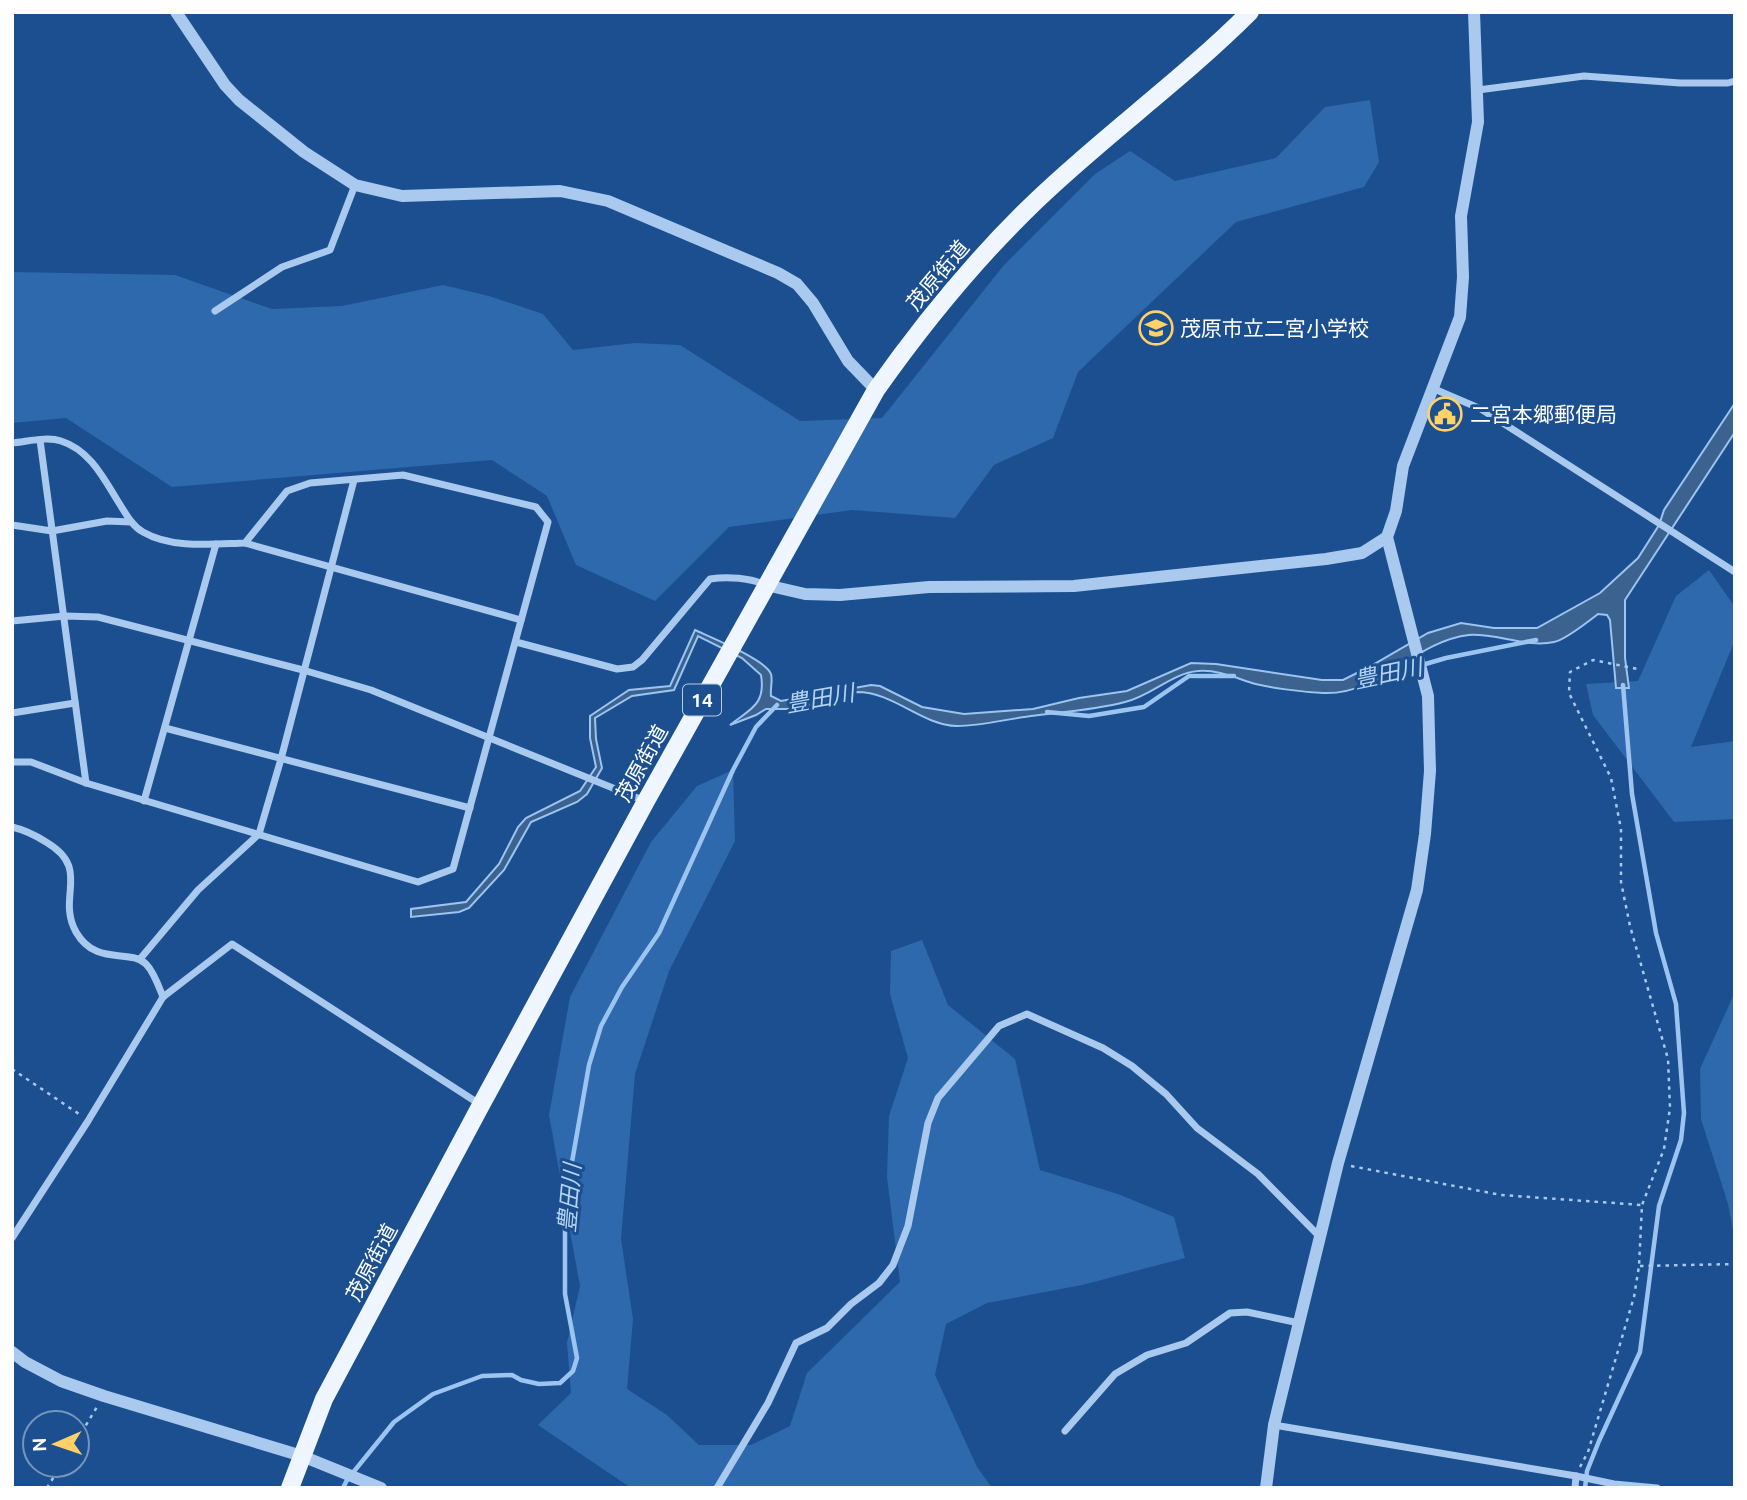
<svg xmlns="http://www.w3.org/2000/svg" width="1747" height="1500" font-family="Ubuntu,'Noto Sans JP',sans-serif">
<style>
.green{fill:#2e69ad}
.water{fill:#3c6290;stroke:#9cc4f0;stroke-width:2}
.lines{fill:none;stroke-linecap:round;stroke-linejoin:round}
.stream{stroke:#9cc4f0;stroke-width:4.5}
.path{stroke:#a9c9ee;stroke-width:2.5;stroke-dasharray:3.5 5;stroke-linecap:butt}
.minor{stroke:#a9c9ee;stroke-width:7}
.tertiary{stroke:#a9c9ee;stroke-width:12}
.primary{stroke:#f0f6ff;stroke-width:18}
.labels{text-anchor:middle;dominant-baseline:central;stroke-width:6;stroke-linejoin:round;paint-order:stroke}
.shield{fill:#1b4f8f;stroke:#bbcadd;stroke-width:2}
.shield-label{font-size:19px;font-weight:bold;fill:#fff}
.street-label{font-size:21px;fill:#fff;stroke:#1b4f8f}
.poi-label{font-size:21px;fill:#fff;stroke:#1b4f8f;text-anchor:start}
.water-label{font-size:23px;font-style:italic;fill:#b5d3f5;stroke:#1b4f8f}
</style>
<rect width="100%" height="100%" fill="#1b4f8f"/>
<g class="green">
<polygon points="1370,100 1379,162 1364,187 1236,222 1078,372 1053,438 994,465 955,518 852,510 729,527 655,601 576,565 547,496 492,460 172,487 66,418 12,423 12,272 175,275 272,309 342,306 443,285 489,296 543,314 573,350 635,343 680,345 800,421 882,418 1004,265 1095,174 1130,151 1175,181 1276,158 1325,107"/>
<polygon points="1709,570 1735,607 1735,640 1691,747 1735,741 1735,819 1674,822 1593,715 1586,684 1638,681 1676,596"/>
<polygon points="733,770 735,841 669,971 635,1074 621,1239 633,1319 627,1389 667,1415 699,1445 751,1445 790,1426 807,1373 900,1282 887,1177 889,1116 908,1058 890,994 891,951 922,940 948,1005 1015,1059 1040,1170 1118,1194 1174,1217 1185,1258 1082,1285 987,1303 946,1324 935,1375 977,1467 992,1488 631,1488 538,1425 571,1393 567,1343 580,1286 549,1115 570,997 651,842 697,786"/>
<polygon points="1735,992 1735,1241 1728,1204 1701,1119 1700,1069"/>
</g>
<path class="water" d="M1735,403V432L1625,600V658L1629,688H1616L1610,620L1607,615L1598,614C1589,621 1565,640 1554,642C1528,648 1495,633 1469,635C1415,641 1379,696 1323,693C1304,692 1267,688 1249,682C1234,677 1214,669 1198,671C1172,673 1151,696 1125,702C1095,710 1062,712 1031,716C1006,719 982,726 957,726C921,725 894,692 857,692L796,709H766L756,715L730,725C750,709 766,705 761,675L742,658L698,636L674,690L632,696L595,718L596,739L602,768L587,794L577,802L531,822L504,870L469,908L459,912L411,917V909L466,902L499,864L518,827L526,818L580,791L596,767L590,738V716L629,690L670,686L695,630C710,637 766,660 771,674C773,680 770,689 771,696L781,701L871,685L880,686L922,707L964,714L1033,709L1079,698L1127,691L1191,663L1216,664L1322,680H1343L1369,667L1428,633L1461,623L1494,628H1537L1600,593L1638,558L1659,525L1664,510Z"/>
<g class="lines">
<g class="stream">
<polyline points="1374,679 1446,658 1536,640"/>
<polyline points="1047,712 1089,716 1144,707 1189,676 1234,676"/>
<polyline points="343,1488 347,1480 394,1422 433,1394 482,1376 512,1375 521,1380 539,1384 560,1383 573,1371 577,1358 565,1294 565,1202 589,1065 601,1026 622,987 659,933 733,770 756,727 777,705"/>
<polyline points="1585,1488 1587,1471 1599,1441 1640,1352 1659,1206 1681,1140 1684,1113 1676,1004 1656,933 1632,794 1623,685"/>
</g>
<g class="path">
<polyline points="12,1069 79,1114"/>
<polyline points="1351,1166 1501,1195 1642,1205"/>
<polyline points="1640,1266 1735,1264"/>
<polyline points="77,1440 97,1407"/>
<polyline points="1580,1467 1588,1452 1634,1297 1639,1266 1642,1205 1664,1149 1670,1108 1668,1059 1630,926 1621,882 1621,829 1611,778 1569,693 1570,672 1593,660 1638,669"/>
<polyline points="47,1488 61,1465"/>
</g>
<g class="minor">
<polyline points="1478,90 1584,76 1680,83 1728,83 1735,81"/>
<polyline points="215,311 282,267 330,250 355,185"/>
<polyline points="1432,388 1481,409 1735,572"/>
<polyline points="40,440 86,783"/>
<path d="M12,443C26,442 47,436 61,441C90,450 104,479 119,503C126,514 132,526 143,532C172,549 213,544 245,543L287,491L310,483L403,475L536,507L548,522L453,869L418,882L86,783L31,762H12"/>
<polyline points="12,525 52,531 107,521 131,522"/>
<polyline points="245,543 521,620"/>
<polyline points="12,621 65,616 98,617 303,670 371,690 645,801"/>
<path d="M516,642L617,669L633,667L642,660L710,579C728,576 750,578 766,585"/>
<polyline points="12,713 75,703"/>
<polyline points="165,728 470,808"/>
<polyline points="144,801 216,544"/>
<path d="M12,827C25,830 35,835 46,842C92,869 56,896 76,932C96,967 130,948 146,964C154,972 159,987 163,997"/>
<polyline points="140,959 198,890 259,834 281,759 354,480"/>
<polyline points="12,1238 88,1121 163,997 232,944 481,1105"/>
<polyline points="1274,1425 1576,1476 1614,1484 1657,1488"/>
<polyline points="1065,1431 1115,1374 1147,1355 1186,1343 1230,1313 1247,1312 1299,1323"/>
<polyline points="717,1488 768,1403 796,1343 827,1328 851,1304 879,1283 893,1265 908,1226 928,1123 938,1098 999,1026 1027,1014 1103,1048 1132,1066 1166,1094 1197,1128 1258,1174 1320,1237"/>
<polyline points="1575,1488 1576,1476"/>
</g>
<g class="tertiary">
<polyline points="176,12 225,85 239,100 304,152 355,185 402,196 560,191 608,201 778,273 797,284 813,303 848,361 876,390"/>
<polyline points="766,585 805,594 840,595 929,587 1074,586 1326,559 1362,553 1387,537"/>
<polyline points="12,1352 25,1362 61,1381 104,1396 302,1456 381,1488"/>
<polyline points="1266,1488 1274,1425 1338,1163 1417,890 1425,834 1430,771 1428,696 1387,537 1396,511 1403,466 1460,317 1463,277 1461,216 1478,122 1474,12"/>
</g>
<path class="primary" d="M290,1488L324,1399L481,1105L646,801L876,390C924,322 977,257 1038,199C1106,134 1183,79 1250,12"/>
</g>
<defs>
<symbol id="school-ring" viewBox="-11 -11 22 22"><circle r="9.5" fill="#1b4f8f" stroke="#ffd166" stroke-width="1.5"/><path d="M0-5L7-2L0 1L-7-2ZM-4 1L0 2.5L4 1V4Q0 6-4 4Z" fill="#ffd166"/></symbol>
<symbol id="civic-ring" viewBox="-11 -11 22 22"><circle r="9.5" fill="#1b4f8f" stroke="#ffd166" stroke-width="1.5"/><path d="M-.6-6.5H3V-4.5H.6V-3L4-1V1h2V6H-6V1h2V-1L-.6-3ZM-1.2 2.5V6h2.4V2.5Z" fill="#ffd166"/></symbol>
</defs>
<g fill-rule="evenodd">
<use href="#school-ring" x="1137" y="309" width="38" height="38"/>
<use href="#civic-ring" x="1426" y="395" width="38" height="38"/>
</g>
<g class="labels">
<rect class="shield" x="683" y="684.5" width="38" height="31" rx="5"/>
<g class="shield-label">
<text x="702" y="700">14</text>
</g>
<g class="street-label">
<text transform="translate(937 275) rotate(-50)">茂原街道</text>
<text transform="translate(641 763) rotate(-61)">茂原街道</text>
<text transform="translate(371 1262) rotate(-62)">茂原街道</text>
</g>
<g class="poi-label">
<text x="1180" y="328">茂原市立二宮小学校</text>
<text x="1470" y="414">二宮本郷郵便局</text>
</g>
<g class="water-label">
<text transform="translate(1388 673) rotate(-12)">豊田川</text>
<text transform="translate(820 698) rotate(-10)">豊田川</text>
<text transform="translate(569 1198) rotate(-85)">豊田川</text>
</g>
</g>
<rect width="1747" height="1500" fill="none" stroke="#ffffff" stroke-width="28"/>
<g transform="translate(56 1444) rotate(268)"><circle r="33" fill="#1b4f8f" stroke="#7695bc" stroke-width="2"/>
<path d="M0-5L12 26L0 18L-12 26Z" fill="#ffd166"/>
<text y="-10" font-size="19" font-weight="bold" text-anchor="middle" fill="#ffffff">N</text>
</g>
</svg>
